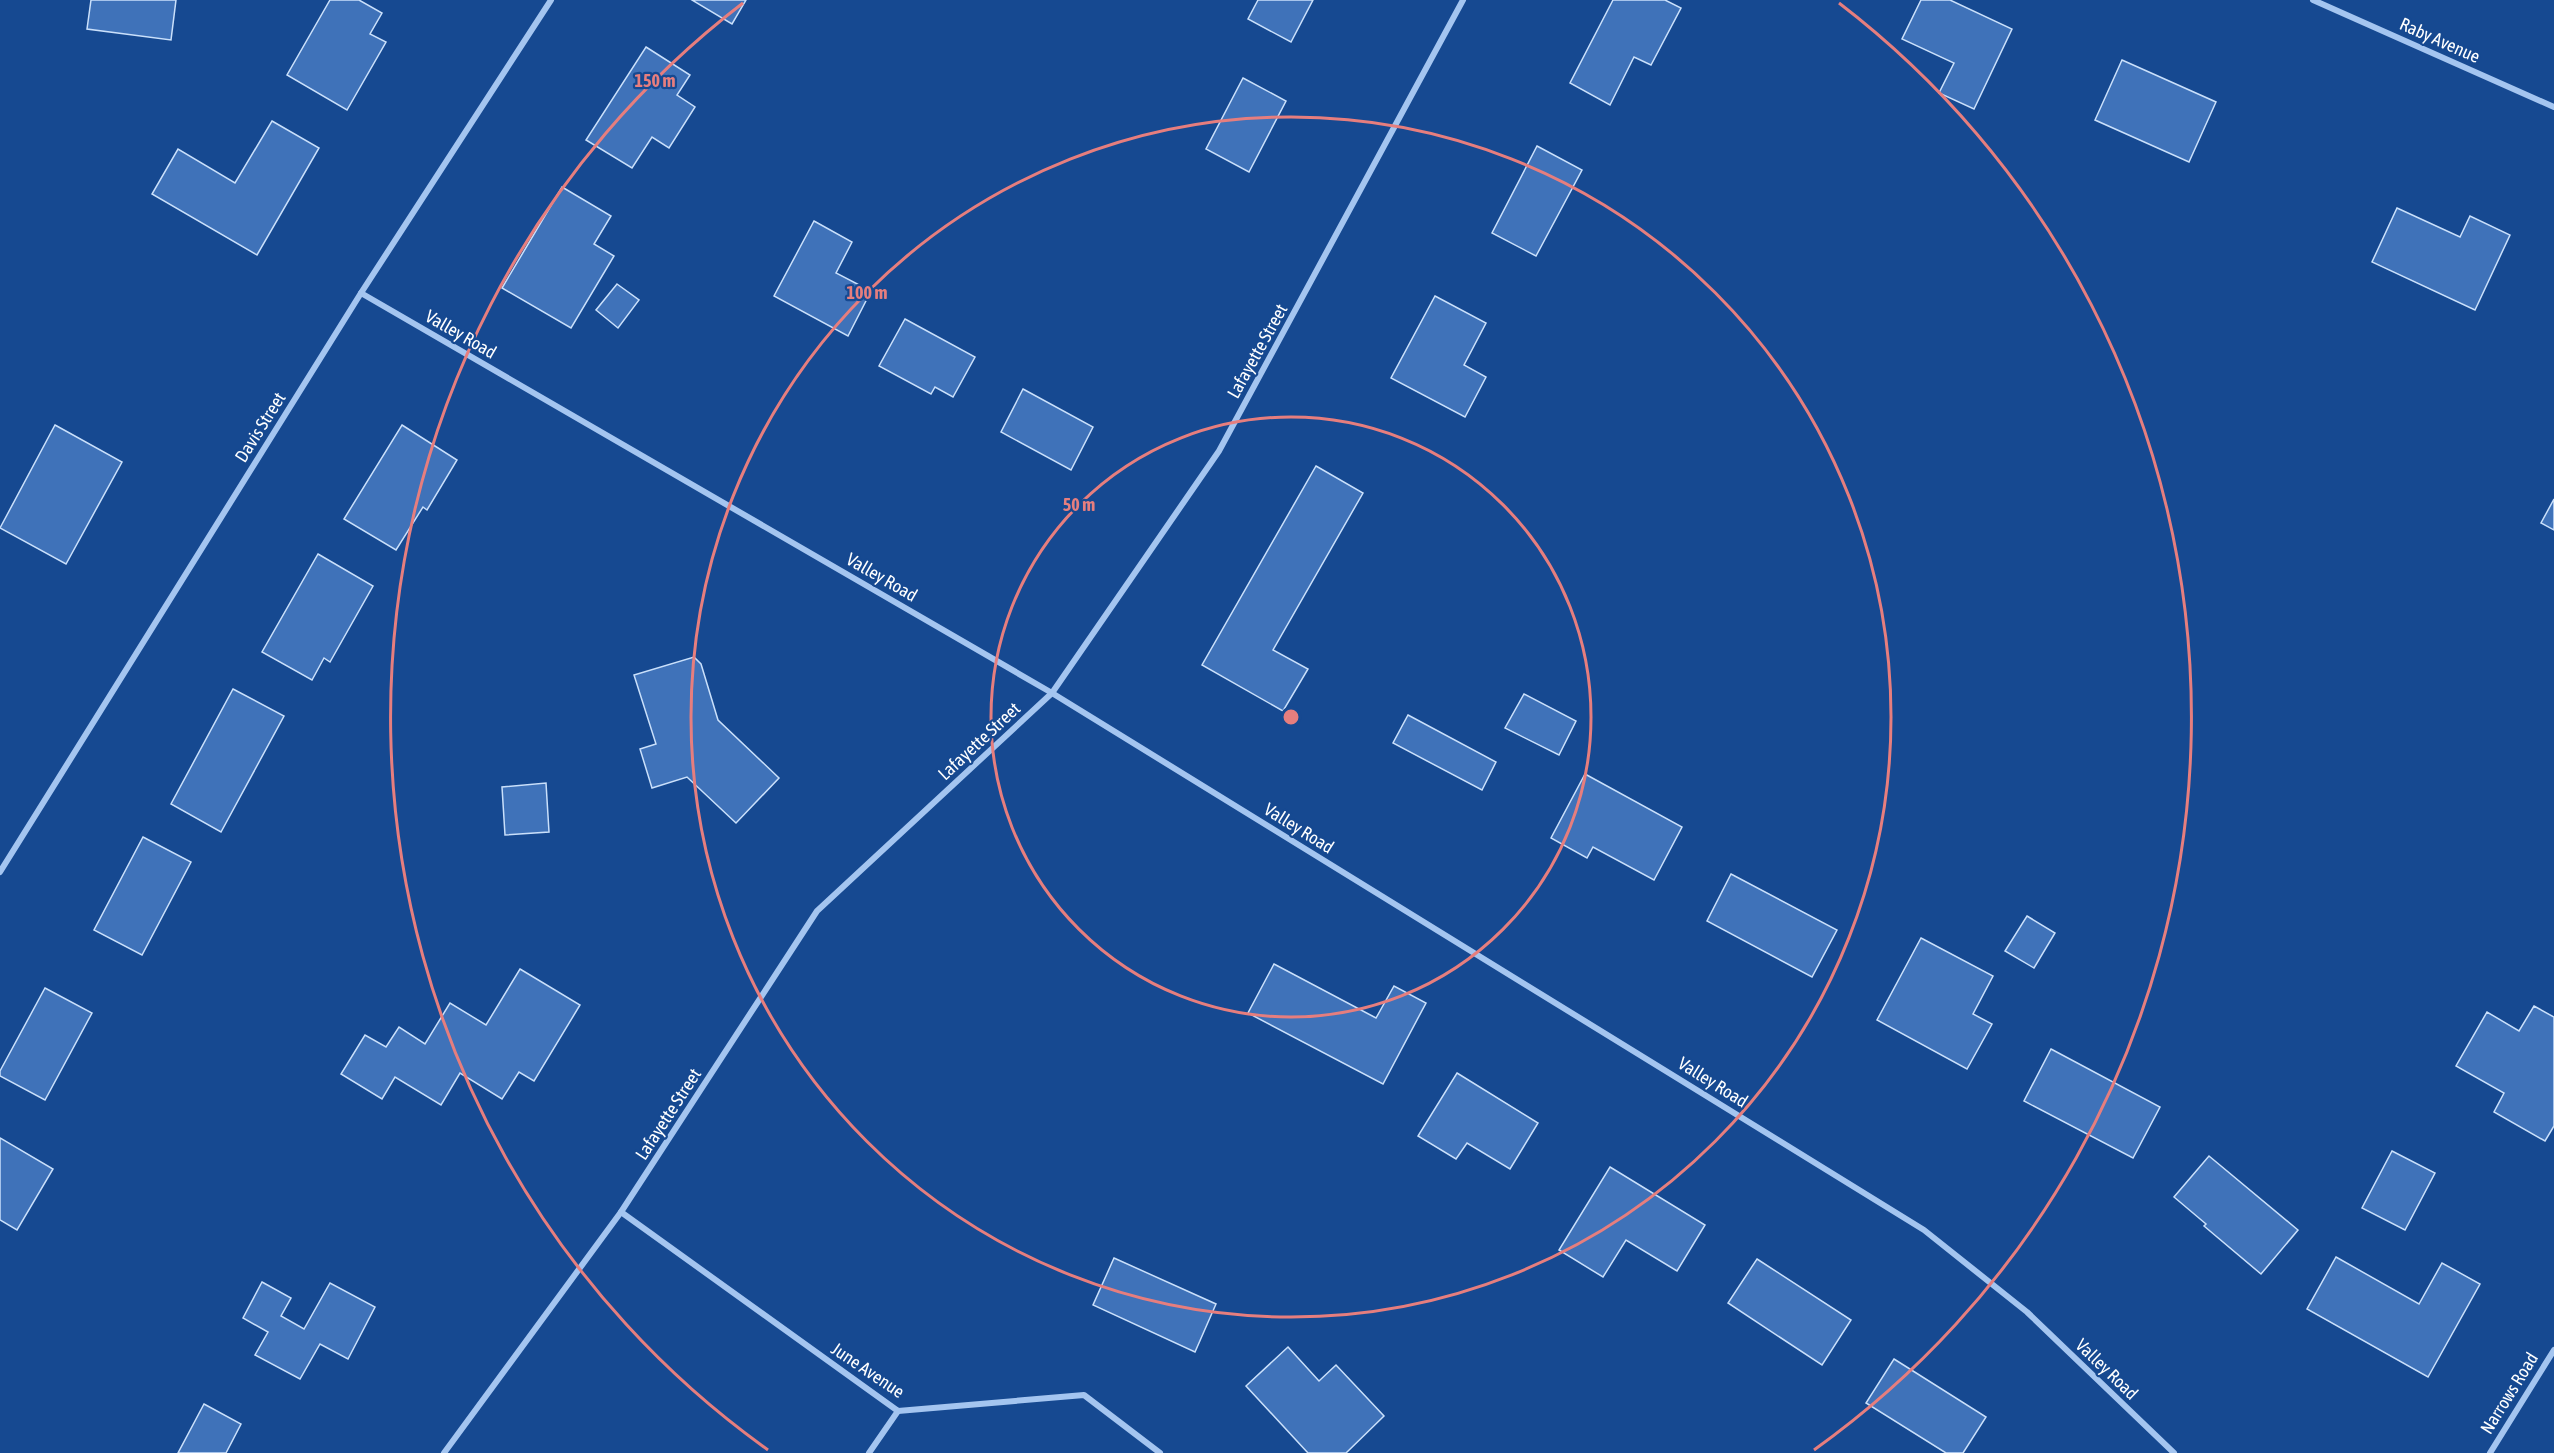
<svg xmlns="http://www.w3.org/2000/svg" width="2554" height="1453" font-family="'Asap Condensed',sans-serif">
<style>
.building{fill:#3f72b9;stroke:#cae0fb;stroke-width:1.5}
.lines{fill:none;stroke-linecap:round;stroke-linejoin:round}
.street{stroke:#a4c5f0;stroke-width:6}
.ring{fill:none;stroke:#e67e7e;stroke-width:3}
.labels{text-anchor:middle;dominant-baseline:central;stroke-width:4.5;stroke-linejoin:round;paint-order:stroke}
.street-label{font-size:18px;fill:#fff;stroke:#164991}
.centre{fill:#e67e7e;stroke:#164991;stroke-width:3}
.ring-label{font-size:18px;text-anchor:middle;font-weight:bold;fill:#e67e7e;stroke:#164991;stroke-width:4.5;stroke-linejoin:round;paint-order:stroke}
</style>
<rect width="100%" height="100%" fill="#164991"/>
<g class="building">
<polygon points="91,0 176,0 171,40 87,29"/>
<polygon points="330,0 359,0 382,13 370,34 386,42 347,110 287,75"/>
<polygon points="692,0 746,0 732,24"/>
<polygon points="1258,0 1313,0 1291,42 1248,19"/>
<polygon points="1613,0 1665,0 1681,8 1651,65 1634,57 1610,105 1570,83"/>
<polygon points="1921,0 1950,0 2012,29 1974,109 1939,93 1954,63 1902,39"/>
<polygon points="646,47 690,75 677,95 695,107 669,148 652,137 632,168 586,140"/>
<polygon points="2122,60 2216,102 2189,162 2095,120"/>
<polygon points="1243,78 1286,101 1249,172 1206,149"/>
<polygon points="272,121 319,148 257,255 152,194 178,149 235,183"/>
<polygon points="1537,146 1582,170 1536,256 1492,233"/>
<polygon points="562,187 611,216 594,244 614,256 571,328 502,288"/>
<polygon points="2397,208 2460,237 2470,216 2510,235 2475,310 2372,262"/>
<polygon points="814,221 852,242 836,273 871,291 848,336 774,296"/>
<polygon points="617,284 639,300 618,328 596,310"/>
<polygon points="1435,296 1486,323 1464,365 1486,377 1465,417 1391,378"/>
<polygon points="905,319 975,357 953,397 935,387 931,394 879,366"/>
<polygon points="1023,389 1093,427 1071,470 1001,432"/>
<polygon points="55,425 122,462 66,564 0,528"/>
<polygon points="402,425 457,460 427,510 423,507 396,550 344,519"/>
<polygon points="1316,466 1363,493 1273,650 1308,669 1283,711 1202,665"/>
<polygon points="2554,499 2554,530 2541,523"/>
<polygon points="318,554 373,586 330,662 324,658 312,680 262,652"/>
<polygon points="694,657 701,664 718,720 779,778 736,823 687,777 652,788 640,749 656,744 634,675"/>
<polygon points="233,689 284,716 221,832 171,804"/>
<polygon points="1524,694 1576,721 1559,755 1505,728"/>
<polygon points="1408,715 1496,762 1482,790 1393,743"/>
<polygon points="1585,774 1682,827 1654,880 1593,847 1587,858 1551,838"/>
<polygon points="546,783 549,832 505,835 502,787"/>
<polygon points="143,837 191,862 142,955 94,930"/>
<polygon points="1731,874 1837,930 1812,977 1707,921"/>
<polygon points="2027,916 2055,933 2034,968 2005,951"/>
<polygon points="1921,938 1993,976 1973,1014 1992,1024 1967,1069 1877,1020"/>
<polygon points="1274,964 1376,1018 1394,986 1426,1003 1383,1084 1248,1013"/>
<polygon points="520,969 580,1005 534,1081 519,1072 502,1099 460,1073 441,1105 395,1077 382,1099 341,1074 365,1035 386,1047 399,1027 425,1044 450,1003 486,1025"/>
<polygon points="45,988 92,1013 45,1100 0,1076 0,1071"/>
<polygon points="2534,1006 2554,1017 2554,1126 2545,1141 2494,1112 2504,1093 2456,1066 2487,1012 2519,1031"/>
<polygon points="2051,1049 2160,1107 2133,1158 2024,1101"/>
<polygon points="1457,1073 1538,1123 1510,1169 1467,1143 1456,1159 1418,1136"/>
<polygon points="0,1138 53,1169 17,1230 0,1220"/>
<polygon points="2392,1151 2435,1173 2405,1230 2362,1208"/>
<polygon points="2209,1156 2298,1230 2261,1274 2204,1226 2206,1224 2174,1197"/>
<polygon points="1610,1167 1705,1225 1677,1271 1626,1240 1603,1277 1559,1250"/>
<polygon points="2336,1257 2419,1304 2442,1263 2480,1284 2428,1377 2307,1309"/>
<polygon points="1114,1258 1216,1304 1195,1352 1093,1305"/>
<polygon points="1757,1259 1851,1320 1822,1365 1728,1303"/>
<polygon points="262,1282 291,1298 281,1316 304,1329 330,1283 375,1307 348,1359 320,1344 300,1379 255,1355 268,1332 243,1318"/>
<polygon points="1288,1347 1319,1381 1336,1365 1384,1416 1346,1453 1308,1453 1246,1386"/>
<polygon points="1894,1359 1986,1417 1963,1453 1946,1453 1866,1403"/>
<polygon points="204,1404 241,1424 226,1453 178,1453"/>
</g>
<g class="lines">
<g class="street">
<polyline points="2313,0 2554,107"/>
<polyline points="361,293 1052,693 1924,1230 2027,1312 2174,1453"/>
<polyline points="0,872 361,293 551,0"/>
<polyline points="621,1212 898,1411 1084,1395 1160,1453"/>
<polyline points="444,1453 621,1212 817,911 1052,693 1219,451 1463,0"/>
<polyline points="869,1453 898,1411"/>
<polyline points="2490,1453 2554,1350"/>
</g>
</g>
<g class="ring">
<circle cx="1291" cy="717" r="300"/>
<circle cx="1291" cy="717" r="600"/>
<path d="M768 1450A900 900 0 0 1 743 3M1839 3A900 900 0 0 1 1814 1450"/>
</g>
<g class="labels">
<g class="street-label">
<text transform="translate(2440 40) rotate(24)">Raby Avenue</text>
<text transform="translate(461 334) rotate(30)">Valley Road</text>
<text transform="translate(1257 351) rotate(-61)">Lafayette Street</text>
<text transform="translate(260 427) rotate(-58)">Davis Street</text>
<text transform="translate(882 577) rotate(30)">Valley Road</text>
<text transform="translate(979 741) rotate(-43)">Lafayette Street</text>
<text transform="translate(1299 828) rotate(32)">Valley Road</text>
<text transform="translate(1713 1082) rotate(32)">Valley Road</text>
<text transform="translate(668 1114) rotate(-57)">Lafayette Street</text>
<text transform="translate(2107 1369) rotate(44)">Valley Road</text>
<text transform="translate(868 1370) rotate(34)">June Avenue</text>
<text transform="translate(2509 1393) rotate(-58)">Narrows Road</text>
</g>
</g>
<circle cx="1291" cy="717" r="9" class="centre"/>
<g class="ring-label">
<text x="655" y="87">150 m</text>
<text x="867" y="299">100 m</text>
<text x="1079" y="511">50 m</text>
</g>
</svg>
